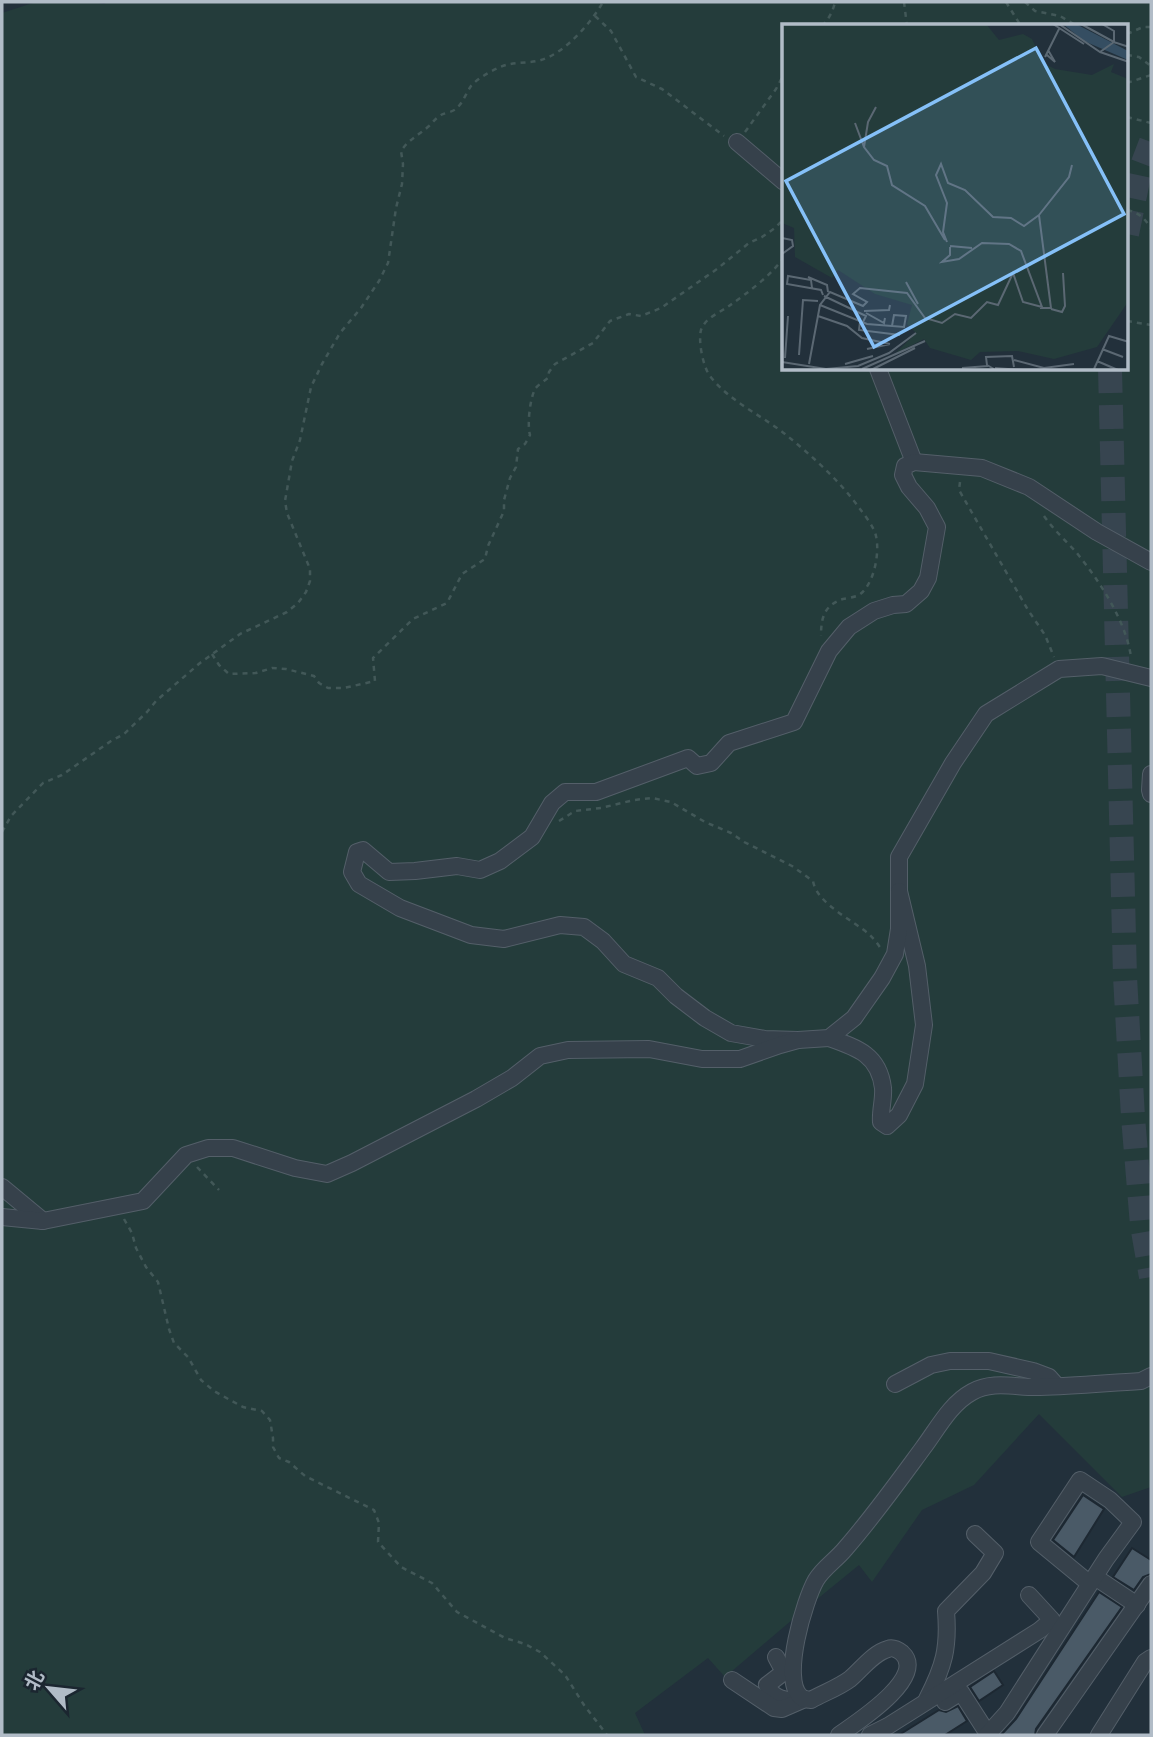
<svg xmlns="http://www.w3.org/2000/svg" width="1153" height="1737" font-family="'Exo 2','Noto Sans SC',sans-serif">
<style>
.green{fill:#243c3b;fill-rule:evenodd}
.building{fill:#4a5a67;stroke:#1d2832;stroke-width:2}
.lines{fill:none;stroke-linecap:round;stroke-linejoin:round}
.highway-tunnel{stroke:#374550;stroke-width:24;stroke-dasharray:24 12;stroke-linecap:butt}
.minor-casing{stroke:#545f69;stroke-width:18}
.path{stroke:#425858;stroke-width:2.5;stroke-dasharray:5 5;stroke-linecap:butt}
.minor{stroke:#36414b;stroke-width:16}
.inset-road{fill:none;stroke:#5b6873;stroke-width:2}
.view{fill:#85c0f8;fill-opacity:0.15;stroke:#85c0f8;stroke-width:3.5}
.inset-edge{fill:none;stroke:#b1bcc7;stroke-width:3.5}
</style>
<rect width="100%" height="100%" fill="#22303b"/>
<path class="green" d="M36,2H93L104,4L107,2H1151V1487L1122,1497L1039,1414L974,1485L922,1510L872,1582L859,1565L799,1614L725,1677L708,1658L635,1713L645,1735H2V13ZM784,26H1127V369H784Z"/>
<g class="building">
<polygon points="1083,1495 1104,1509 1074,1557 1053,1540"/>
<polygon points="1132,1548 1151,1560 1151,1574 1143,1577 1134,1590 1113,1577"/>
<polygon points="1099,1592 1122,1607 1036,1729 1035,1735 1001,1735 1016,1719"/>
<polygon points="994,1671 1003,1685 979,1701 970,1687"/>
<polygon points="958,1706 967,1721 945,1735 899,1735 939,1710 946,1712"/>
</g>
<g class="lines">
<g class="highway-tunnel">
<polyline points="1127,234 1140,171 1151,142"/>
<polyline points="1110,369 1125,977 1133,1117 1142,1225 1151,1277"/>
</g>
<defs>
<g id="minor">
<polyline points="737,142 784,182"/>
<polyline points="878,369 914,462"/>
<polyline points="1151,774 1150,790 1151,794"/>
<path d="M829,1038C858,1048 879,1055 883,1088C884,1099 880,1111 881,1122L887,1126L899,1115L915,1084L924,1025L917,966L899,891V857L953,763L986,714L1059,669L1102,666L1151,678"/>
<polyline points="798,1040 765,1039 731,1033 705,1018 676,996 658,978 624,964 603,941 584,927 560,925 504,939 471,935 400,908 359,884 352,872 357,852 363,850 389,872 415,871 457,866 480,870 500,861 532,837 552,803 565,792 596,792 688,758 697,766 711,763 729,743 794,722 829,651 849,627 874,611 893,605 906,604 921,591 928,578 937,527 927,508 909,487 903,475 905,466 914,462 982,468 1029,487 1097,532 1151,562"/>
<polyline points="2,1187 43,1221"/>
<polyline points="2,1217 43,1221 143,1201 186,1155 208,1148 233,1148 295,1168 327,1174 352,1163 476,1099 512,1078 540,1056 568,1050 649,1049 702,1059 740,1059 780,1045 798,1040 829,1038 854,1018 882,978 895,954 899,929 899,891"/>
<polyline points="895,1384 931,1365 950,1361 989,1361 1033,1371 1049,1377 1057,1386"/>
<polyline points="1095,1577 1137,1605"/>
<path d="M776,1657L784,1672L767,1685C772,1697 781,1699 793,1701"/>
<polyline points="732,1680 774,1708 782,1709 805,1699"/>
<path d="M927,1699C944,1666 949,1648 946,1611L983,1573L995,1553L975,1534"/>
<polyline points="945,1702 961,1692 988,1734"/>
<path d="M839,1735C856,1723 928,1677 902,1653C898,1650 893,1647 888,1649C873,1653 861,1670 850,1679C838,1688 823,1693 811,1700C807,1699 804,1700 801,1697C780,1680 805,1599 816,1580C823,1568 836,1560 845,1549C873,1517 898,1482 923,1448C938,1428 950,1404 972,1392C993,1380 1017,1388 1040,1387C1073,1386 1107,1383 1141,1381L1151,1376"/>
<polyline points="870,1735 888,1726 1040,1630 1052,1620 1029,1595"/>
<polyline points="987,1735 1007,1713 1106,1559 1133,1522 1110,1500 1080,1480 1039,1542 1090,1584"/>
<polyline points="1045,1735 1151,1584"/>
<polyline points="1099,1735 1145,1662 1151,1658"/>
</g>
</defs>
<use href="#minor" class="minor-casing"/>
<g class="path">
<polyline points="904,2 907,26"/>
<polyline points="1006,2 1021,26"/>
<polyline points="1025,2 1035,11 1060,16 1077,26"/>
<polyline points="595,16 611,31 636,77 662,89 724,136"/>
<path d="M822,26C829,19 833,11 835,2"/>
<polyline points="1127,34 1143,27 1151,27"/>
<polyline points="1127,55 1139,57 1151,66"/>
<polyline points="1127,83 1151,75"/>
<polyline points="1127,117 1151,123"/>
<polyline points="745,132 776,89 784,74"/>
<path d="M1127,210C1140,213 1144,218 1151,228"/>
<path d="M784,257C772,275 746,294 729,306C719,313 705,318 701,330C698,341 703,367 710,376C729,401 761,415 785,434C812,456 840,481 860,509C866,517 874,527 876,536C880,553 874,585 859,595C855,597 848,598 843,599C824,605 821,618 821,636"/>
<polyline points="1127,321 1151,325"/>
<polyline points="960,482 959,490 971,511 1028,610 1045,635 1054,657"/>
<path d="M1044,516C1053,529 1065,540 1076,552C1099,580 1126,621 1131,657"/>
<path d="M212,654L219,665L229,674L256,673L272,668L286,669L314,676L319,683L328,688H344L375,681L373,658L413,619L447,603L462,574L485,559L488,546L504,511V500L510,478L516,467L518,449L525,444L530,435C527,424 530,399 535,389C538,385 544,381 548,378L549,372L555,364L593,343L610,321L629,314L641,316L661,308L717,269L749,243L762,237L775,228L784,219"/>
<path d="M559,821L575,811L601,808L634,800L652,798L671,802L705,822L731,833L744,842L792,866L813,881C817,904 853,920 870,935C874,939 878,944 881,949"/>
<path d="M2,832L11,816L43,783L62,775L111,741L124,734L147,712L156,701L200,663L240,634L287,612L298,603L306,592L310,581V569L287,513L285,501L292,461L300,440L311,387L322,364L340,333L361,308L379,281L388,263L396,208L402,184L403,164L401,151C408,140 419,135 429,126C433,122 436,118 441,115C445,113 452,112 456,109C463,103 466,93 471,86C477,79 489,72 498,68C512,61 527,64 541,60C565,53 591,23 603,2"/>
<polyline points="197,1167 219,1190"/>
<polyline points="124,1219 132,1233 136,1248 146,1267 158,1282 169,1329 174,1343 188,1357 201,1380 214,1391 230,1400 243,1407 262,1411 270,1420 273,1438 273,1447 279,1458 289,1462 305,1476 374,1510 379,1523 378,1542 401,1567 432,1583 457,1612 505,1638 525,1644 540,1652 565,1675 584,1705 607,1735"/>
</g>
<use href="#minor" class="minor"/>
</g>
<g transform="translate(782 24)">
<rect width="346" height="346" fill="#22303b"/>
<path d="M0,0H204L217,16L241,10L250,15L261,39L273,45L310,51L332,40L329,48L346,55V278L315,323L272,335L236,327L198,328L189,336L148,324L142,315L114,329L134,309L125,300L130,281L93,270L56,246L50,254L13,233L12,204L0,199Z" fill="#243c3b"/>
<path d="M281,0H294L346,27V36L302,17Z" fill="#354e62"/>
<path class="inset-road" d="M271,0L302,20M277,0L318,28L332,18L347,23M299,0L332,18V7L320,0M318,28L347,38M265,31L273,38L266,26M263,33L277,5M73,99L82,123L92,136L105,142L110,161L143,182L163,216M82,123L86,98L94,83M257,191L287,153L290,141M0,214L10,216L11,222L0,230M165,218L161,208L165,179L154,151L159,140L166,159L183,166L211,193L229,194L242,202L257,191L269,284H258M168,222L190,224M26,253L45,261L46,268M124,258L136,280M30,264L29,256L6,252L5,260L39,266L41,271M42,272L84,292L81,298M38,281L85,300L122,303L124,292L112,291L110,302M269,285L280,288L283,282L281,249M82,287L107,286L108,281M84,289L102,299L103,294M36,292L65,302L80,314L108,320M78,298L77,306L118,311M85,325L108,320M320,325L341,333M17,331L21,276L36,277M3,334L6,292M232,336L262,344L292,340M315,337L336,346M0,338L44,345L76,342L107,329L134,309M27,340L38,281L48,268L81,282L85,278L71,270L78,264L125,269L143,294L160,299L173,290L189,294L205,278L216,281L231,249L241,278L260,283L239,227L227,220L200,219L177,235L160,238L168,231V223M63,340L91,332M180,344L206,342M213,344L241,346M80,345L143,317M212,345L205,341L204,333L230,332L232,343M312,345L327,312L347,318M89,346L133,324"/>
<path class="view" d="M254,24L342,190L92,323L4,157Z"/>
<rect width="346" height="346" class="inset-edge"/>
</g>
<rect width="1153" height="1737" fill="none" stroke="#b1bcc7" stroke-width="7"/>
<g transform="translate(49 1688) rotate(298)" stroke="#1b2630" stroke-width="5" paint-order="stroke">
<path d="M0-5L12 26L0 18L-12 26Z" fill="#b1bcc7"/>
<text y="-10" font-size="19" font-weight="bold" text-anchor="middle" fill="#b1bcc7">北</text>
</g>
</svg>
